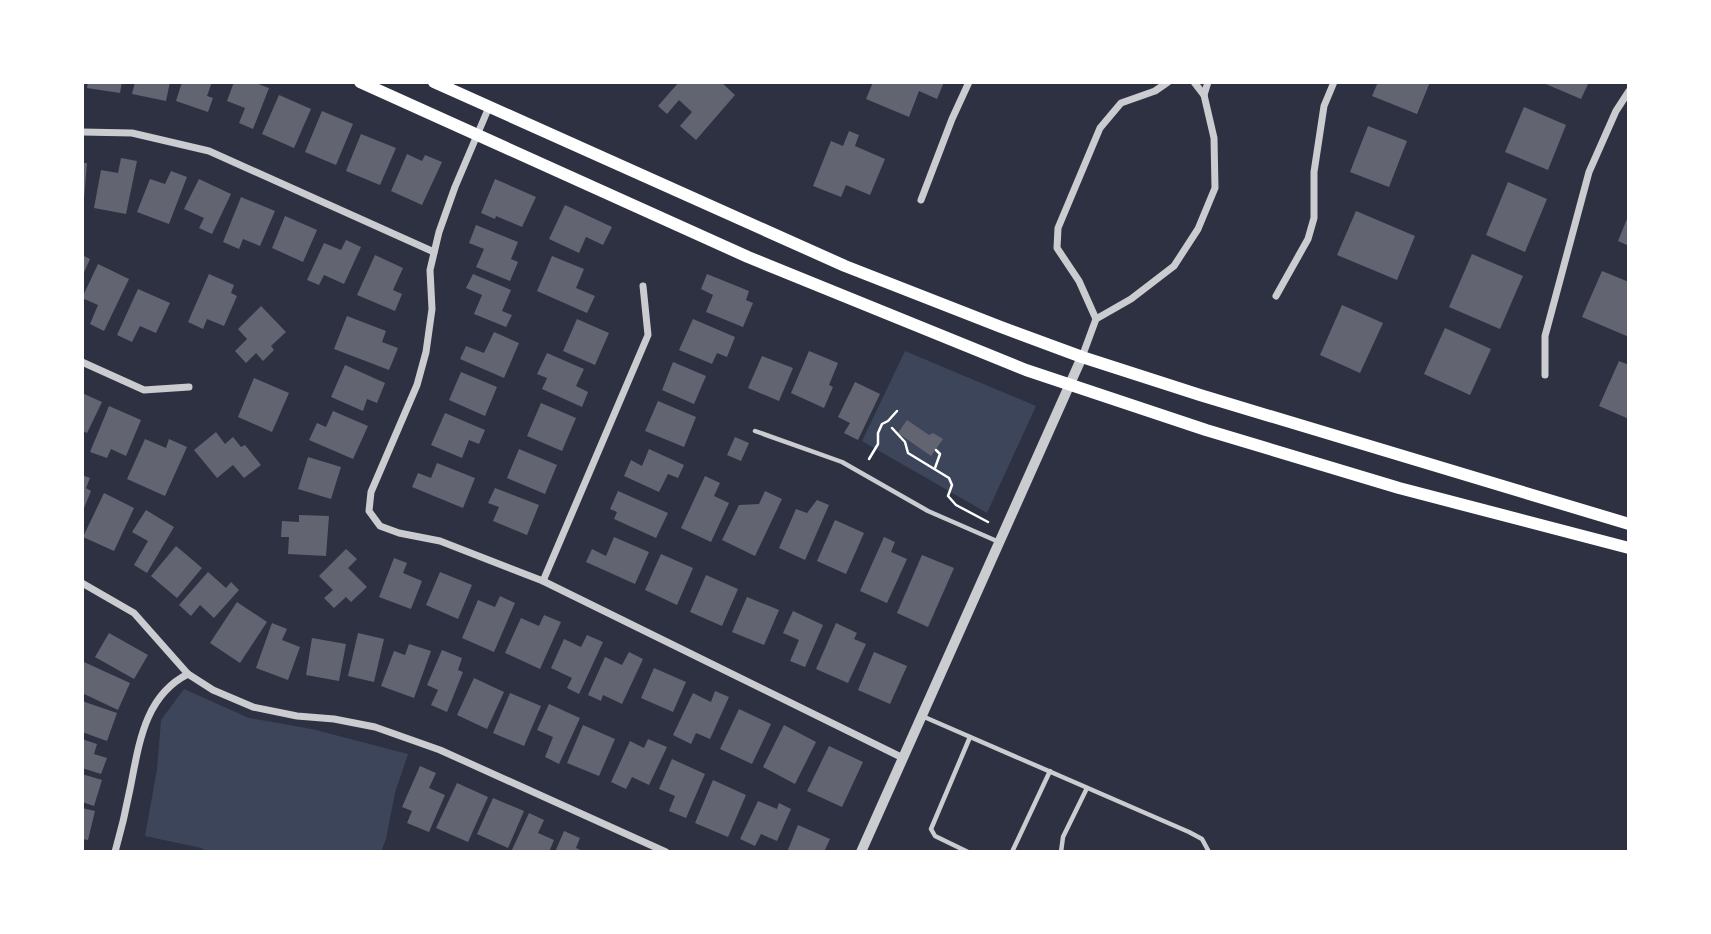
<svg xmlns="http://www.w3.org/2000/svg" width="1711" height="934" font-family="'Archivo Narrow',sans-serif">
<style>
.green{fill:#3c4559}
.building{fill:#626471}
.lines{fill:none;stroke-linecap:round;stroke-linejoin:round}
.path{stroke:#fff;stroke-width:2.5}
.service{stroke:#caccd0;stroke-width:4.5}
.minor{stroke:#caccd0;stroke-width:7}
.tertiary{stroke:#caccd0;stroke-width:10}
.secondary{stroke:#fff;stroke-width:12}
</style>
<rect width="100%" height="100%" fill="#2d3142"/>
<g class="green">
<polygon points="905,351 1036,406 987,513 862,441"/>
<polygon points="184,689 249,718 312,729 408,754 395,793 386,839 381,852 207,852 201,848 145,836 157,769 161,720"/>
</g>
<g class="building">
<polygon points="88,82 122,82 120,93 87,88"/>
<polygon points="135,82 170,82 166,101 132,94"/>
<polygon points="182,82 212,82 207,96 213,98 208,112 176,101"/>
<polygon points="234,82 253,82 269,88 253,129 239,123 245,108 227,101"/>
<polygon points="679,82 721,82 735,95 696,140 680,126 692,112 679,100 667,114 658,106"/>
<polygon points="873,82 944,82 937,99 919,91 909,117 866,99"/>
<polygon points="1378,82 1430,82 1417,114 1372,96"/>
<polygon points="1541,82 1589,82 1581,99"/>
<polygon points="279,95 311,109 294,148 262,134"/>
<polygon points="1524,107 1566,125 1548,170 1505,152"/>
<polygon points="322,111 353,124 336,165 305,152"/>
<polygon points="1368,126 1407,141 1389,187 1350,172"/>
<polygon points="849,131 859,135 855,146 885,159 870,195 846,185 841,197 813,186 831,141 843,146"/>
<polygon points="361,134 396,148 380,185 346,171"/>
<polygon points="407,154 422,161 425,155 442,162 422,205 391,191"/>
<polygon points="121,158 137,161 126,214 94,208 101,170 118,173"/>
<polygon points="82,163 87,163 84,199 82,199"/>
<polygon points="171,171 187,177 169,224 137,212 150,179 165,184"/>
<polygon points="199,179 231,194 212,234 199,228 204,218 184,209"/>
<polygon points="495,179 536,197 522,227 496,216 495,219 481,213"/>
<polygon points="1508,182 1547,199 1525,252 1486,235"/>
<polygon points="241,197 275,211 260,246 243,239 239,249 223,242"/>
<polygon points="565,205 612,227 603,245 586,237 579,253 549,239"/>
<polygon points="1356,211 1415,236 1397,280 1337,255"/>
<polygon points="1629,214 1629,246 1618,241"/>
<polygon points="285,216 317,230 303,262 272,248"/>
<polygon points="476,225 518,242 511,259 518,262 510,281 476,267 484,249 469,243"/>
<polygon points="346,240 361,247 344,284 324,275 319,285 307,280 324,243 341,250"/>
<polygon points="1472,254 1523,276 1500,329 1449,307"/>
<polygon points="82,255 90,259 82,277"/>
<polygon points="375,255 403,268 393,290 402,294 395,311 357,295"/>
<polygon points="552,256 584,269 576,288 595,296 587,313 537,291"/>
<polygon points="98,264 129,279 104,331 90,324 98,305 82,298"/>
<polygon points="1602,271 1629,282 1629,337 1582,317"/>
<polygon points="209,274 234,285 231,293 237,296 224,326 207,319 203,329 188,322"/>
<polygon points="473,274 511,290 502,311 512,315 506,327 474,314 482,295 466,288"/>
<polygon points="707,274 749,291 746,300 753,303 743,327 706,312 713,295 701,289"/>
<polygon points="138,289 170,303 156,333 140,326 132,342 117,335"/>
<polygon points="1342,305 1383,323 1360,373 1320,355"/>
<polygon points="261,306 286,332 271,346 274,350 263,361 256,353 246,363 235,351 247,339 238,329"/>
<polygon points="347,316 386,331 382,342 398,348 389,370 334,349"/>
<polygon points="577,319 609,333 595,365 563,351"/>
<polygon points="693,319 735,337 727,357 717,353 712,364 679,350"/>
<polygon points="1445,328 1491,349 1470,395 1424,374"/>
<polygon points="494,332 519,343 504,378 460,359 466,346 484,353"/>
<polygon points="809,351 838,363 829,385 833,387 824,408 791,393"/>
<polygon points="547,353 584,369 576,386 588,392 582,407 542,389 547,378 537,374"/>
<polygon points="762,356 793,368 779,401 748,388"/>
<polygon points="1619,361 1629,365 1629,419 1599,406"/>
<polygon points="673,362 706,376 694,404 662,390"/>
<polygon points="345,365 385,383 377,403 367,399 363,411 331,397"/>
<polygon points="461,372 497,387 485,416 449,400"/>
<polygon points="254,378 289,393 272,432 238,417"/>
<polygon points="855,382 880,394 858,440 844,433 850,423 838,417"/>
<polygon points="82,393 102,402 87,433 82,431"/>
<polygon points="658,401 696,417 684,447 645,431"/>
<polygon points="541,403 576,418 562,451 527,436"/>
<polygon points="109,406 141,420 126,456 111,449 107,458 90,452"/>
<polygon points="333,411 368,426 353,459 309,440 317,423 326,427"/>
<polygon points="445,413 485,430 479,444 469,440 462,458 431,445"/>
<polygon points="907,420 929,435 933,433 943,439 931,456 898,433"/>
<polygon points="216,432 225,444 233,437 241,447 245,445 261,465 244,478 233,465 217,478 194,450"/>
<polygon points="735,437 749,443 741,461 727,455"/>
<polygon points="145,439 166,448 169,439 187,447 165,496 127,479"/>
<polygon points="519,449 557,465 545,494 507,478"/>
<polygon points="649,449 684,465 678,478 668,474 659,492 624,476 631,460 642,466"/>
<polygon points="308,457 341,467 331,499 298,489"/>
<polygon points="437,463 475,478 463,508 412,487 418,473 431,478"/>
<polygon points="82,475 90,478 86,488 91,491 82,513"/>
<polygon points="705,476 720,483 714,496 729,503 711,542 681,528"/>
<polygon points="495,488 539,505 527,535 493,521 499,507 488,503"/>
<polygon points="618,491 668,513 656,538 614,519 617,512 610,509"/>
<polygon points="765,491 782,499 755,556 722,540 739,505 759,504"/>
<polygon points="104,493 134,508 114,551 83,537"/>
<polygon points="817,500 829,505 805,560 779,548 796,509 807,513"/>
<polygon points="146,510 174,527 147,573 134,565 148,541 132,532"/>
<polygon points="299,515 329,516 326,556 288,554 289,537 281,537 282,521 299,522"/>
<polygon points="835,520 864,533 846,574 817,561"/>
<polygon points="614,537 649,552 635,584 586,562 592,549 606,556"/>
<polygon points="884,537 895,542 891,552 907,559 887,603 860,591"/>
<polygon points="176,546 202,568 177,598 151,576"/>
<polygon points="346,549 357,559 348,568 367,587 351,602 346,597 334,608 324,598 333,590 319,576"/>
<polygon points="661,554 693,568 677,605 645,590"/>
<polygon points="922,555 954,568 928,627 897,613"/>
<polygon points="394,558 407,563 403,573 422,581 411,609 379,597"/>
<polygon points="208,572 226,588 231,582 239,590 214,618 200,605 191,616 179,605"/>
<polygon points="440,572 472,585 458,619 426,605"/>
<polygon points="706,575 738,589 722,626 690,612"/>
<polygon points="500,596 515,603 494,652 462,638 478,600 495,607"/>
<polygon points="747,597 779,610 764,645 732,632"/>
<polygon points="237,602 267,622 240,663 210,643"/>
<polygon points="793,611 823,625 805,667 790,661 799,640 783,633"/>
<polygon points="544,615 561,622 540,669 505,653 521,618 539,626"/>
<polygon points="272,623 287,629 282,640 300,647 288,680 256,668"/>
<polygon points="836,623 857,633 854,639 866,644 848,683 816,669"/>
<polygon points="109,633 148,655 134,679 95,657"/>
<polygon points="358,633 384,639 374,682 348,676"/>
<polygon points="587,635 603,642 579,694 567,688 572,678 551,668 564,639 581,647"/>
<polygon points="312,638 346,644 339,681 306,675"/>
<polygon points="409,644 431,651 414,698 381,686 394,651 405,655"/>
<polygon points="442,650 462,658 458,670 463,672 447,712 431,705 438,690 427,685"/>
<polygon points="629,652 643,659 622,704 603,695 601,701 588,695 605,657 622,665"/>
<polygon points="874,652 907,666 890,704 858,690"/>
<polygon points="84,662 130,683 118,710 82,693"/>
<polygon points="654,668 686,682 673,712 641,698"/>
<polygon points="474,678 504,692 487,729 457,715"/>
<polygon points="715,691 729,697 710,739 696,733 691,744 673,735 693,693 711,702"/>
<polygon points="510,693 541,706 524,746 493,733"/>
<polygon points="82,701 117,713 107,741 82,732"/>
<polygon points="549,704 580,718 559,764 545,757 553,737 537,730"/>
<polygon points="739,709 771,724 752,764 720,749"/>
<polygon points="583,725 615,739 599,776 567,763"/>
<polygon points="784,725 816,742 795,784 763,767"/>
<polygon points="82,739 97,744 94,754 107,758 101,774 82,768"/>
<polygon points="648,739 667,747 649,785 632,777 626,789 611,782 630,741 644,748"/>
<polygon points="829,746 863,762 842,807 807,791"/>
<polygon points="672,759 705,774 686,818 669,811 675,796 659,789"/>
<polygon points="420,766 436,773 429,788 445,795 429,832 407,823 412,811 402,807"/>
<polygon points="82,774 102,780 94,806 82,802"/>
<polygon points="713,780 746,795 728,837 695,823"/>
<polygon points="457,783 488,797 468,842 436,828"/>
<polygon points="493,798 524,811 508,848 477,834"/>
<polygon points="758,801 777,809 779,803 791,809 777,841 761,834 755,846 740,839"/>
<polygon points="82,808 95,811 88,840 82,839"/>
<polygon points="529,813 544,820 538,833 554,840 549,852 511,852"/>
<polygon points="798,825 830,839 824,852 787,852"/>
<polygon points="564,831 580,838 576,848 585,852 555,852"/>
</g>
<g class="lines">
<g class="path">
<polyline points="892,428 905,442 908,453 949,478 952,485 948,496 956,505 988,522"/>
<polyline points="869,459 878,444 878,433 882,424 888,421 897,411"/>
<polyline points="935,468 940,454 936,450"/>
</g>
<g class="service">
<polyline points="755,431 842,462 928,511 999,542"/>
<polyline points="922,716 1189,832 1202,839 1209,852"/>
<polyline points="968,852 935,836 931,829 970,737"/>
<polyline points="1012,852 1050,771"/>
<polyline points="1061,852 1063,837 1087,788"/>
</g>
<g class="minor">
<polyline points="1194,82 1204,95"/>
<polyline points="489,107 455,187 439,232 430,270 432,309 426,352 417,385 371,492 369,511 380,526 399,533 440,541 543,581 903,758"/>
<polyline points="82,132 132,133 209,151 434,252"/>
<polyline points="921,200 952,119 969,82"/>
<polyline points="1276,296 1308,239 1314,218 1314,172 1324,106 1334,82"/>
<polyline points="1096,319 1079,281 1057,248 1058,228 1100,128 1121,103 1155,91 1168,82"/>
<polyline points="1082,357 1096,319 1131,299 1174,266 1198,229 1215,188 1214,138 1204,95 1208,82"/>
<polyline points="82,362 144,390 189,387"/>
<polyline points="1545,375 1545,336 1589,172 1616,111 1629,91"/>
<polyline points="543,581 648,335 643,286"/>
<polyline points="82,583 134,613 188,674 213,690 253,707 297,716 334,719 375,727 440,750 666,852"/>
<path d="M115,852C121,831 126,810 130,789C139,745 144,696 188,674"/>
</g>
<polyline class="tertiary" points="861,852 1082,357"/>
<g class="secondary">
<polyline points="360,82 748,257 1026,370 1206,430 1399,488 1629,548"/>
<polyline points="434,82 845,266 1001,327 1082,357 1200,395 1629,524"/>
</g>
</g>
<rect width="1711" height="934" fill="none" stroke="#ffffff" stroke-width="168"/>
</svg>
